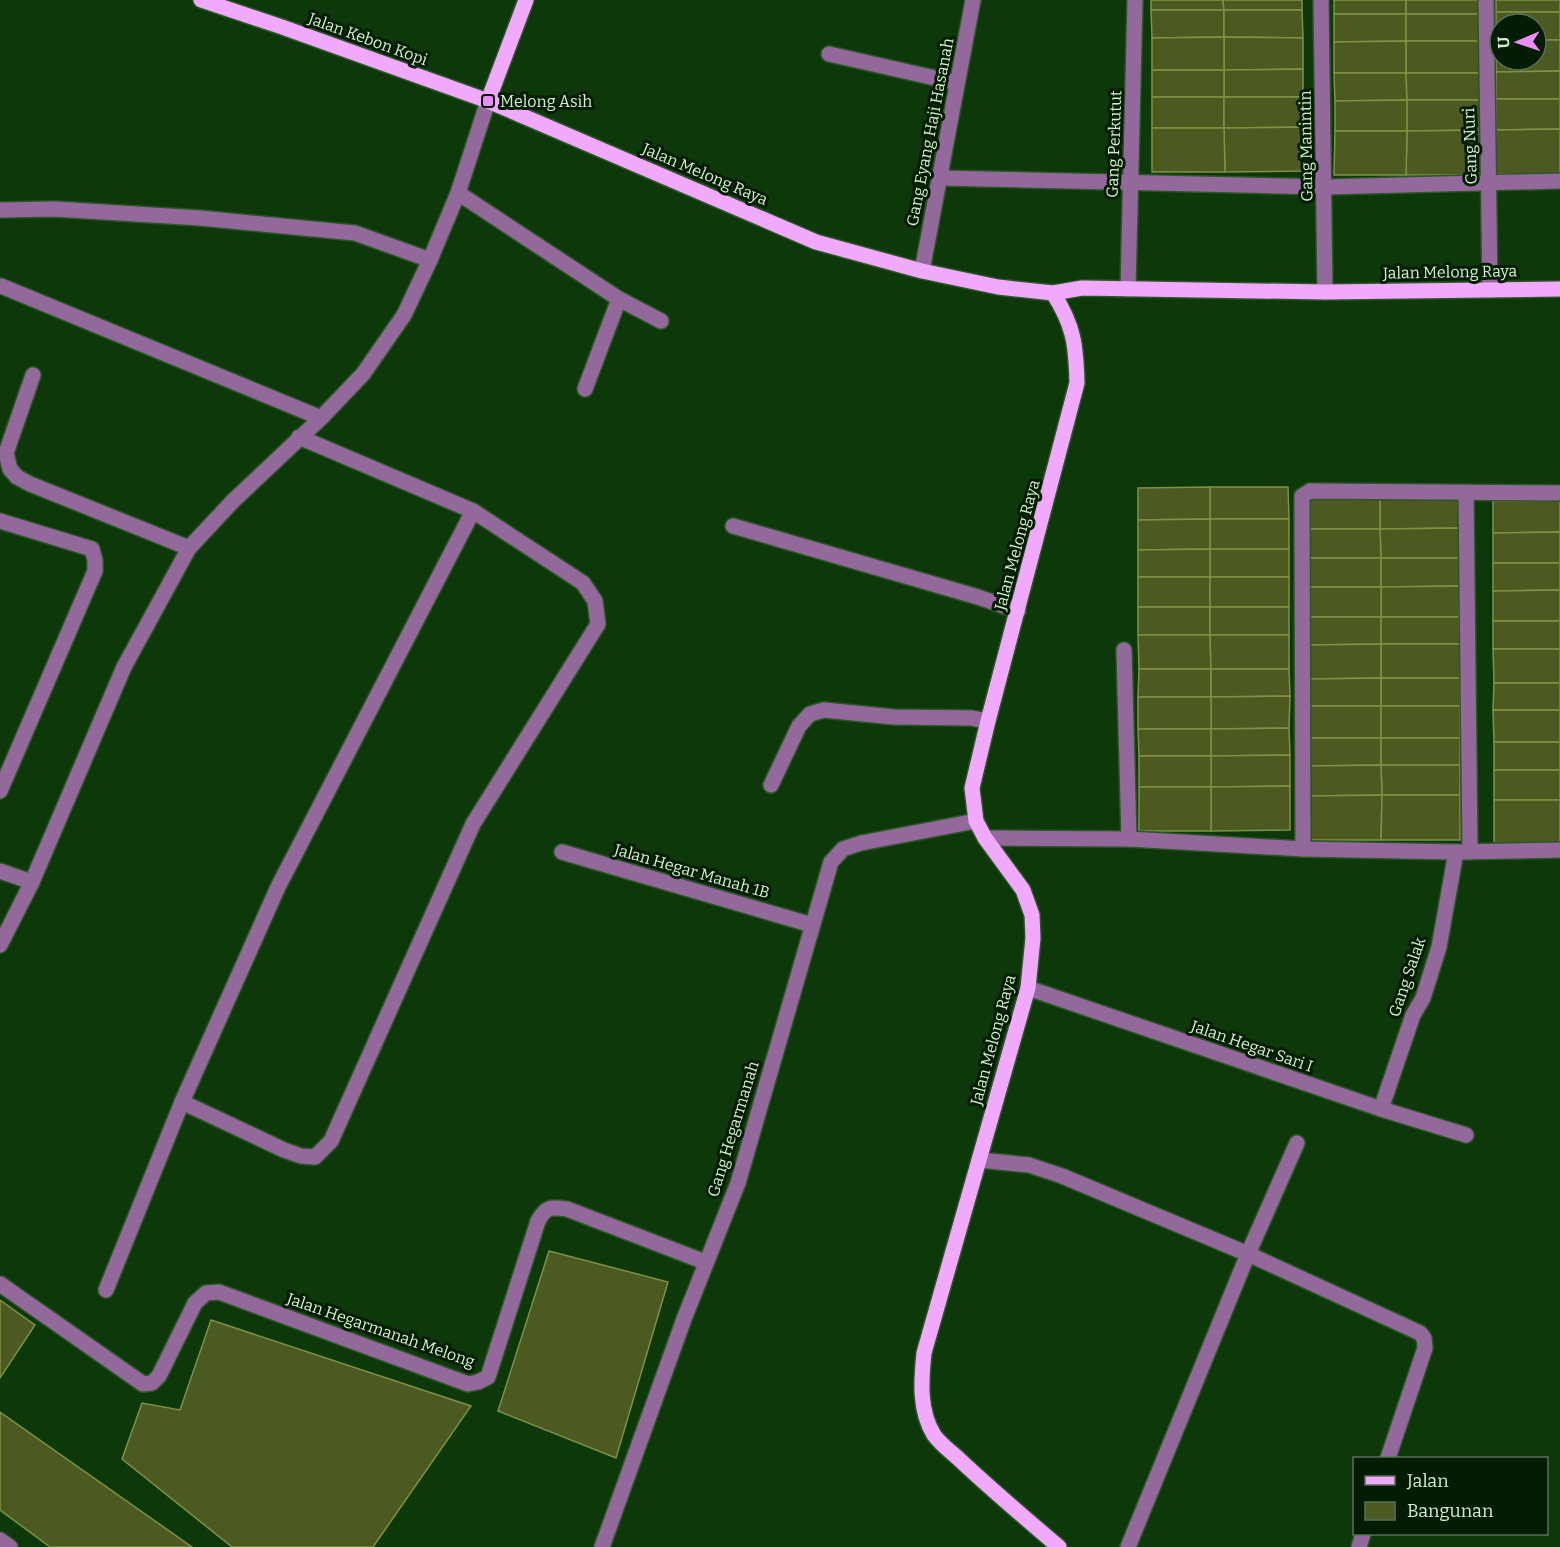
<svg xmlns="http://www.w3.org/2000/svg" width="1560" height="1547" font-family="Bitter,serif">
<style>
.building{fill:#4c5a22;stroke:#7d9242;stroke-width:1.5}
.lines{fill:none;stroke-linecap:round;stroke-linejoin:round}
.minor-casing{stroke:#2d5529;stroke-width:18}
.major-casing{stroke:#2d5529;stroke-width:18}
.minor{stroke:#93689a;stroke-width:15}
.major{stroke:#f0a9fb;stroke-width:15}
.poi-dot{fill:#ec8cfb;stroke:#051c04;stroke-width:2}
.labels{text-anchor:middle;dominant-baseline:central;stroke-width:6;stroke-linejoin:round;paint-order:stroke}
.street-label{font-size:16px;fill:#d2f0ce;stroke:#051c04}
.poi-label{font-size:16px;fill:#d2f0ce;stroke:#051c04;text-anchor:start}
</style>
<rect width="100%" height="100%" fill="#0d3809"/>
<g class="building">
<polygon points="1151,0 1223,0 1224,10 1151,10"/>
<polygon points="1223,0 1302,0 1302,10 1224,10"/>
<rect x="1334" y="0" width="72" height="14"/>
<rect x="1406" y="0" width="79" height="14"/>
<rect x="1496" y="0" width="64" height="12"/>
<polygon points="1151,10 1224,10 1224,37 1152,38"/>
<polygon points="1224,10 1302,10 1303,38 1224,37"/>
<polygon points="1496,12 1560,12 1560,40 1536,40 1536,24 1500,24 1500,40 1496,40"/>
<polygon points="1334,14 1406,14 1406,41 1334,42"/>
<rect x="1406" y="14" width="79" height="27"/>
<polygon points="1224,37 1303,38 1303,69 1224,70"/>
<polygon points="1224,37 1224,70 1152,70 1152,38"/>
<polygon points="1496,40 1500,40 1500,60 1536,60 1536,40 1560,40 1560,71 1496,72"/>
<rect x="1406" y="41" width="79" height="32"/>
<polygon points="1406,41 1406,73 1334,73 1334,42"/>
<polygon points="1303,69 1303,97 1224,97 1224,70"/>
<rect x="1152" y="70" width="72" height="27"/>
<polygon points="1560,71 1560,99 1496,99 1496,72"/>
<polygon points="1334,73 1406,73 1407,100 1335,101"/>
<polygon points="1406,73 1485,73 1485,100 1407,100"/>
<rect x="1152" y="97" width="72" height="31"/>
<polygon points="1224,97 1303,97 1303,127 1224,128"/>
<polygon points="1496,99 1560,99 1560,129 1496,130"/>
<polygon points="1407,100 1485,100 1486,130 1407,131"/>
<polygon points="1407,100 1407,131 1335,131 1335,101"/>
<polygon points="1303,127 1303,171 1225,172 1224,128"/>
<polygon points="1152,128 1224,128 1225,172 1152,172"/>
<polygon points="1560,129 1560,174 1496,174 1496,130"/>
<polygon points="1486,130 1485,175 1406,175 1407,131"/>
<polygon points="1335,131 1407,131 1406,175 1334,175"/>
<polygon points="1210,487 1288,487 1289,519 1210,519"/>
<polygon points="1210,487 1210,519 1138,520 1138,488"/>
<polygon points="1459,496 1459,528 1380,529 1380,497"/>
<rect x="1308" y="497" width="72" height="32"/>
<polygon points="1493,501 1560,501 1560,532 1493,533"/>
<rect x="1210" y="519" width="79" height="30"/>
<polygon points="1210,519 1210,549 1138,550 1138,520"/>
<polygon points="1459,528 1459,558 1381,558 1380,529"/>
<polygon points="1308,529 1380,529 1381,558 1309,558"/>
<polygon points="1560,532 1560,563 1493,563 1493,533"/>
<rect x="1210" y="549" width="79" height="28"/>
<polygon points="1210,549 1210,577 1138,577 1138,550"/>
<polygon points="1309,558 1381,558 1381,587 1308,587"/>
<polygon points="1381,558 1459,558 1459,586 1381,587"/>
<polygon points="1493,563 1560,563 1560,590 1493,591"/>
<rect x="1138" y="577" width="72" height="30"/>
<rect x="1210" y="577" width="79" height="30"/>
<polygon points="1459,586 1459,617 1381,617 1381,587"/>
<rect x="1308" y="587" width="73" height="30"/>
<polygon points="1560,590 1560,621 1493,621 1493,591"/>
<rect x="1138" y="607" width="72" height="28"/>
<rect x="1210" y="607" width="79" height="28"/>
<polygon points="1308,617 1381,617 1381,644 1309,645"/>
<polygon points="1381,617 1459,617 1460,644 1381,644"/>
<rect x="1493" y="621" width="67" height="28"/>
<polygon points="1138,635 1210,635 1211,669 1139,669"/>
<polygon points="1210,635 1289,635 1289,669 1211,669"/>
<rect x="1381" y="644" width="79" height="34"/>
<polygon points="1381,644 1381,678 1309,679 1309,645"/>
<polygon points="1493,649 1560,649 1560,683 1494,683"/>
<polygon points="1139,669 1211,669 1211,697 1138,697"/>
<polygon points="1211,669 1289,669 1290,696 1211,697"/>
<rect x="1381" y="678" width="79" height="28"/>
<polygon points="1381,678 1381,706 1309,706 1309,679"/>
<polygon points="1494,683 1560,683 1560,710 1493,710"/>
<polygon points="1290,696 1289,728 1211,729 1211,697"/>
<rect x="1138" y="697" width="73" height="32"/>
<rect x="1309" y="706" width="72" height="32"/>
<rect x="1381" y="706" width="79" height="32"/>
<polygon points="1493,710 1560,710 1560,742 1494,742"/>
<polygon points="1289,728 1290,755 1211,756 1211,729"/>
<polygon points="1138,729 1211,729 1211,756 1139,756"/>
<polygon points="1309,738 1381,738 1381,765 1309,766"/>
<rect x="1381" y="738" width="79" height="27"/>
<rect x="1494" y="742" width="66" height="28"/>
<polygon points="1290,755 1290,786 1211,787 1211,756"/>
<rect x="1139" y="756" width="72" height="31"/>
<polygon points="1381,765 1460,765 1460,795 1382,795"/>
<polygon points="1381,765 1382,795 1309,796 1309,766"/>
<rect x="1494" y="770" width="66" height="30"/>
<polygon points="1290,786 1290,830 1211,831 1211,787"/>
<rect x="1139" y="787" width="72" height="44"/>
<polygon points="1382,795 1381,840 1309,840 1309,796"/>
<polygon points="1382,795 1460,795 1460,840 1381,840"/>
<rect x="1494" y="800" width="66" height="45"/>
<polygon points="549,1251 668,1282 616,1458 498,1411"/>
<polygon points="0,1300 35,1325 0,1378"/>
<polygon points="211,1320 471,1406 373,1547 232,1547 122,1459 142,1403 180,1410"/>
<polygon points="0,1412 192,1547 50,1547 0,1510"/>
</g>
<g class="lines">
<defs>
<g id="minor">
<polyline points="1321,0 1325,292"/>
<polyline points="1486,0 1490,290"/>
<polyline points="829,54 957,83"/>
<polyline points="940,178 1325,187 1560,181"/>
<polyline points="458,193 619,299 661,321"/>
<polyline points="0,210 55,209 200,218 355,233 430,260"/>
<polyline points="922,271 973,0"/>
<polyline points="1,286 321,418"/>
<polyline points="1128,289 1135,0"/>
<polyline points="33,375 6,453 10,469 17,477 30,484 189,548"/>
<polyline points="585,389 619,299"/>
<polyline points="1466,493 1470,852"/>
<polyline points="0,521 92,549 95,560 95,571 0,791"/>
<polyline points="733,526 978,597 1018,611"/>
<polyline points="1124,650 1129,839"/>
<polyline points="771,785 799,726 810,714 824,710 894,717 971,718 988,721"/>
<polyline points="985,838 1129,839 1303,849 1456,852 1560,850"/>
<polyline points="1303,849 1302,496 1310,491 1560,493"/>
<polyline points="562,852 812,925"/>
<polyline points="0,871 32,882"/>
<polyline points="0,945 32,882 124,667 189,548 233,501 321,418 363,374 404,315 430,260 458,193 488,101"/>
<polyline points="1028,988 1381,1109 1466,1135"/>
<polyline points="182,1102 284,1150 301,1156 315,1157 331,1141 473,824 598,624 595,601 583,583 473,511 299,437"/>
<polyline points="1381,1109 1413,1015 1423,998 1439,947 1456,852"/>
<polyline points="979,1160 1029,1165 1062,1176 1248,1254 1420,1333 1424,1338 1425,1348 1388,1458"/>
<path d="M0,1284L143,1384L152,1383L159,1376L195,1303L206,1293L219,1292L468,1384L478,1382L488,1377L538,1221C546,1206 551,1207 567,1209L705,1262"/>
<polyline points="106,1290 182,1102 278,887 473,511"/>
<polyline points="0,1540 10,1547"/>
<polyline points="602,1547 684,1319 738,1183 831,862 843,849 861,843 976,821"/>
<polyline points="1128,1547 1248,1254 1297,1143"/>
<polyline points="1359,1547 1363,1534"/>
</g>
<g id="major">
<polyline points="201,0 282,27 488,101 816,242 922,271 998,287 1053,293 1082,288 1325,292 1560,289"/>
<polyline points="488,101 526,0"/>
<path d="M1053,293C1074,326 1076,345 1077,383L988,721L972,788L976,821L985,838L1023,890L1032,915L1033,938L1028,988L924,1353C921,1381 919,1411 934,1435C941,1445 953,1453 961,1461C993,1491 1026,1519 1059,1547"/>
</g>
</defs>
<use href="#minor" class="minor-casing"/>
<use href="#major" class="major-casing"/>
<use href="#minor" class="minor"/>
<use href="#major" class="major"/>
</g>
<rect class="poi-dot" x="482" y="95" width="12" height="12" rx="3"/>
<g class="labels">
<g class="street-label">
<text transform="translate(368 39) rotate(20)">Jalan Kebon Kopi</text>
<text transform="translate(930 132) rotate(-79)">Gang Eyang Haji Hasanah</text>
<text transform="translate(1114 144) rotate(-88)">Gang Perkutut</text>
<text transform="translate(1306 146) rotate(-91)">Gang Manintin</text>
<text transform="translate(1470 146) rotate(-92)">Gang Nuri</text>
<text transform="translate(705 174) rotate(23)">Jalan Melong Raya</text>
<text transform="translate(1450 272) rotate(-1)">Jalan Melong Raya</text>
<text transform="translate(1017 545) rotate(-75)">Jalan Melong Raya</text>
<text transform="translate(692 871) rotate(16)">Jalan Hegar Manah 1B</text>
<text transform="translate(1407 977) rotate(-71)">Gang Salak</text>
<text transform="translate(993 1040) rotate(-75)">Jalan Melong Raya</text>
<text transform="translate(1252 1046) rotate(19)">Jalan Hegar Sari I</text>
<text transform="translate(733 1129) rotate(-73)">Gang Hegarmanah</text>
<text transform="translate(381 1330) rotate(19)">Jalan Hegarmanah Melong</text>
</g>
<g class="poi-label">
<text x="500" y="101">Melong Asih</text>
</g>
</g>
<rect x="1353" y="1457" width="195" height="78" fill="#051c04" stroke="#577155" stroke-width="1.5"/>
<rect x="1365" y="1476" width="30" height="9" fill="#f0a9fb" stroke="#577155" stroke-width="1.5"/>
<text x="1407" y="1487" font-size="18" fill="#d2f0ce">Jalan</text>
<rect x="1365" y="1502" width="30" height="18" fill="#4c5a22" stroke="#577155" stroke-width="1.5"/>
<text x="1407" y="1517" font-size="18" fill="#d2f0ce">Bangunan</text>
<g transform="translate(1518 42) rotate(268)"><circle r="28" fill="#051c04" stroke="#577155" stroke-width="1.5"/>
<path d="M0-4.5L10 22L0 15L-10 22Z" fill="#ec8cfb"/>
<text y="-9" font-size="16" font-weight="bold" text-anchor="middle" fill="#d2f0ce">U</text>
</g>
</svg>
